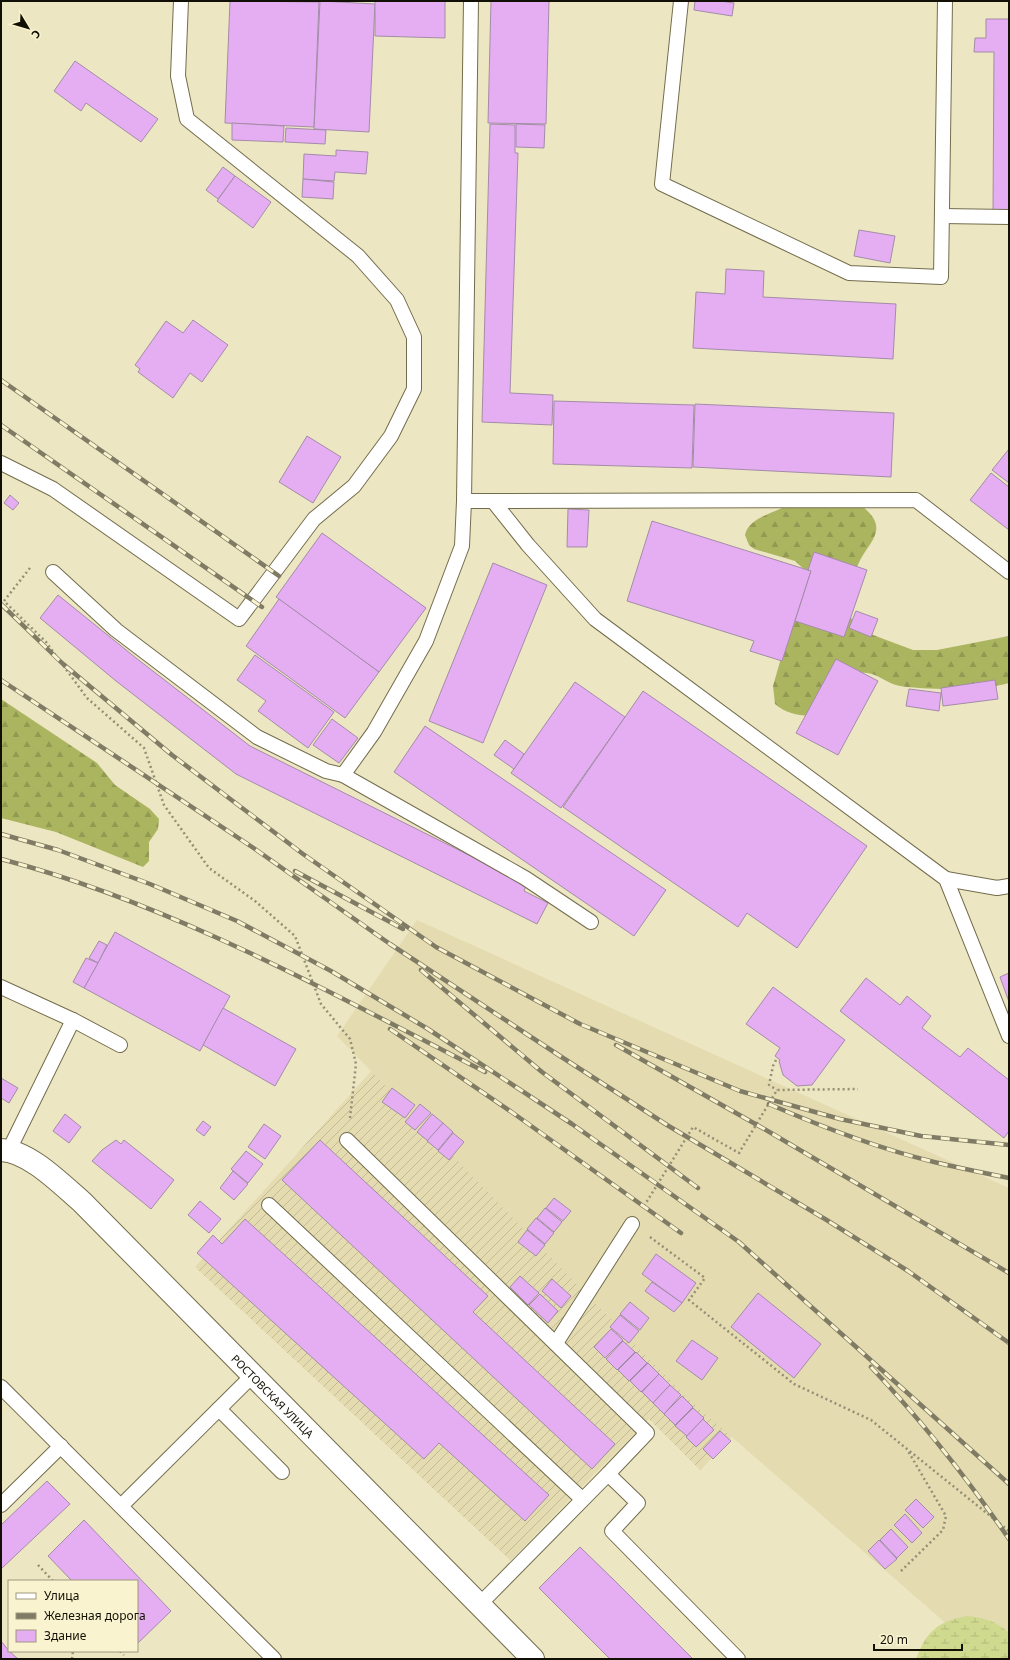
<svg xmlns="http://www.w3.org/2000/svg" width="1010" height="1660" font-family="'Noto Sans',sans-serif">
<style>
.industrial{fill:url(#industrial-furrows)}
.built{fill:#e4dbb0}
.forest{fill:url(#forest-firs)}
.wetland{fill:url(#wetland-marsh)}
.building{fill:#e5aef3;stroke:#a38ca8}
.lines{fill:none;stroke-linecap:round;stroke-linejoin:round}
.service-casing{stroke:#736d4d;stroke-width:16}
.minor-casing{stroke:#736d4d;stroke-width:24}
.path{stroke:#948f75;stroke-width:2.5;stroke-dasharray:2 3;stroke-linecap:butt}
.service{stroke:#fff;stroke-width:14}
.minor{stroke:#fff;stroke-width:22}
.rail-casing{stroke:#807b64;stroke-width:4.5}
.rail{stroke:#faf3cf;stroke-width:3;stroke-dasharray:9;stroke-linecap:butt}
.labels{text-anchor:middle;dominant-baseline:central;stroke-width:3;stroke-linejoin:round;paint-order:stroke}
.street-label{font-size:11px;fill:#120f04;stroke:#faf3cf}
</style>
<defs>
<pattern id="industrial-furrows" width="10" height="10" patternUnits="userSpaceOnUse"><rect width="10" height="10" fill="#e4dbb0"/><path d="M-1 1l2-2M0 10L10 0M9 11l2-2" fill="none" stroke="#c3bb96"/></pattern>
<pattern id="forest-firs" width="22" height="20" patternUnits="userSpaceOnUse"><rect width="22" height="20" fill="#abb560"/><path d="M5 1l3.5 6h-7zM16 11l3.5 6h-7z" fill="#929a52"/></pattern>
<pattern id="wetland-marsh" width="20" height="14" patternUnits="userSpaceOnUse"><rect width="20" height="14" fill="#cfda8f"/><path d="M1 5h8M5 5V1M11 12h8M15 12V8" fill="none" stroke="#b1ba7a"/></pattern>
</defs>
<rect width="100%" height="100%" fill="#ede6c2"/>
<polygon class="industrial" points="383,1058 739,1429 700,1470 649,1419 510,1560 195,1267"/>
<polygon class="built" points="417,920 1009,1188 1009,1659 987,1659 687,1398 337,1036"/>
<g class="forest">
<path d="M786,506L863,507C894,532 862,545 856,571C852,585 852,602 850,617L865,632L913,650H937L1009,636V683C982,691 928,690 900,686C883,683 873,667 854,675C846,678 818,708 809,716C797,715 785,713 775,704L773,686L806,571L795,561L754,549L749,545L745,535C749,518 771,514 786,506Z"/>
<polygon points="1,699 97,763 115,785 150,809 159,819 158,829 149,842 149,861 143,867 56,832 1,818"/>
</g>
<path class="wetland" d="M966,1616C983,1617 996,1621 1009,1633V1659H916C926,1632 937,1622 966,1616Z"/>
<g class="building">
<polygon points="230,1 319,2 314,127 225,123"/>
<polygon points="320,1 375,4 369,132 314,129"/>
<polygon points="375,1 445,1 445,38 375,36"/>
<polygon points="491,1 549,1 546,124 488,123"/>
<polygon points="695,1 720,1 734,3 732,16 694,10"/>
<polygon points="986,19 1009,19 1009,212 993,212 994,52 974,52 975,38 986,38"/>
<polygon points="75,61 158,119 141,142 86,103 81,111 54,91"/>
<polygon points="232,123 284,126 283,142 232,140"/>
<polygon points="490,124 515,125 515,153 518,153 510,393 553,395 552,425 482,422"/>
<polygon points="516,124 545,125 544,148 516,147"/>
<polygon points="286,128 326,130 325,144 285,142"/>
<polygon points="336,150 368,152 366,174 335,172 334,181 303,179 304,154 336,156"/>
<polygon points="223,167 235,176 218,199 206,190"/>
<polygon points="235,176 271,202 253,228 217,201"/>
<polygon points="303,179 334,182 333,199 302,197"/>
<polygon points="859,230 895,236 890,263 854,256"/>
<polygon points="726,269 764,271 763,297 896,304 893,359 693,348 696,292 725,294"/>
<polygon points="193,320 228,345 202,382 190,373 173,398 138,372 140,369 135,365 166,321 183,333"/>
<polygon points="554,401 694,405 692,468 553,464"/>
<polygon points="695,404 894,413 891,477 693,467"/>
<polygon points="307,436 341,457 313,503 279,482"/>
<polygon points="1009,449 1009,483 992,470"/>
<polygon points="991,473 1009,487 1009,530 970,500"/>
<polygon points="10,495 19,503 13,510 4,503"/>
<polygon points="568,509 589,510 587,547 567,547"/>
<polygon points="652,521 811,571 782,661 750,651 754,641 627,601"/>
<polygon points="322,533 426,608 379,672 276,597"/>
<polygon points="814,552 867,570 844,637 795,621 811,571 808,570"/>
<polygon points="493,563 547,585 483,743 429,721"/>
<polygon points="58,595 136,658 250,746 511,876 510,878 526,886 524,891 548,903 537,924 236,774 116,681 40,618"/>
<polygon points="279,599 379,672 345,718 246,646"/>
<polygon points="856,611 878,619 871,637 849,628"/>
<polygon points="255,655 334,712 308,748 258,711 266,701 237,680"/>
<polygon points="836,659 878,681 838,755 796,733"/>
<polygon points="995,680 998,699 943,706 941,688"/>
<polygon points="575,682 625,717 561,808 511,773"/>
<polygon points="909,689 941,693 939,711 906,706"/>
<polygon points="643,691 867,846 797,948 747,913 738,927 563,807"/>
<polygon points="332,719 358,738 339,763 313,745"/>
<polygon points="425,726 666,890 634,936 394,772"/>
<polygon points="505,740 524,754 514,769 494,755"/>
<polygon points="115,932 230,996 200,1051 84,988"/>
<polygon points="99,941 107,945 98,963 89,958"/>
<polygon points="86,958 98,963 84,988 73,982"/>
<polygon points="1009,973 1009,1002 1000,977"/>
<polygon points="866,978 900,1005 907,996 931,1016 922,1028 960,1057 968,1048 1009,1080 1009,1131 1004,1138 840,1011"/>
<polygon points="773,987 845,1040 812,1085 797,1086 783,1075 779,1061 780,1060 775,1056 780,1048 746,1024"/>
<polygon points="223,1008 296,1049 275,1086 203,1045"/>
<polygon points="1,1078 18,1088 9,1103 1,1098"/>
<polygon points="392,1088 415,1105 405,1118 382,1102"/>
<polygon points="420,1104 431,1113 415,1130 405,1122"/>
<polygon points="65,1114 81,1127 69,1143 53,1131"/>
<polygon points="432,1114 443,1123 428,1141 417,1132"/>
<polygon points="203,1121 211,1127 204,1136 196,1130"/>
<polygon points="443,1123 453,1132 438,1150 427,1141"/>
<polygon points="264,1124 281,1136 265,1159 248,1147"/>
<polygon points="453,1133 464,1142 449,1160 438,1151"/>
<polygon points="116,1140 121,1144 124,1140 174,1180 151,1209 92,1161 102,1150"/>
<polygon points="320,1140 488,1296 473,1312 615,1444 592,1469 282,1180"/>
<polygon points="246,1151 263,1164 248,1183 231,1169"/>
<polygon points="233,1171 248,1184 234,1200 220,1188"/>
<polygon points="554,1198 571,1211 563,1221 546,1208"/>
<polygon points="200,1201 221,1219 209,1233 188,1215"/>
<polygon points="545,1208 562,1222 554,1232 537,1218"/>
<polygon points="536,1218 554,1233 545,1244 527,1229"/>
<polygon points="245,1219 549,1495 525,1521 439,1443 424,1459 197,1253 213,1235 222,1244"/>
<polygon points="527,1230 545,1245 536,1256 518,1242"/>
<polygon points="656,1254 696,1283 682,1303 642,1274"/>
<polygon points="520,1276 539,1293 528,1305 510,1287"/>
<polygon points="552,1279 571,1296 561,1308 542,1291"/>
<polygon points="652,1282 682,1303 674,1312 645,1291"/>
<polygon points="758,1293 821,1344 794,1378 731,1327"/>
<polygon points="540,1294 558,1311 548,1323 529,1305"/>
<polygon points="630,1302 649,1318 640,1330 620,1314"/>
<polygon points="620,1315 639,1331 629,1343 610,1327"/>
<polygon points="611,1329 623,1340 605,1358 594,1347"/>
<polygon points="692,1340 718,1358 702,1380 676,1361"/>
<polygon points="623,1341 635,1352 617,1370 606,1359"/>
<polygon points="636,1352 647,1363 629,1381 618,1370"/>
<polygon points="648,1363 659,1374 641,1392 630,1381"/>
<polygon points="659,1374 670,1385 653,1403 642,1392"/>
<polygon points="670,1385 681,1395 664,1414 653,1403"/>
<polygon points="682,1396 693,1407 675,1425 664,1414"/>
<polygon points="693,1408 704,1418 687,1436 675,1426"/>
<polygon points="703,1419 714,1430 696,1447 686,1437"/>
<polygon points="720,1431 731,1441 713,1459 703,1449"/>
<polygon points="47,1481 70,1504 1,1569 1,1525"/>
<polygon points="916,1499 934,1517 923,1528 905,1510"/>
<polygon points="905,1514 922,1533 912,1543 894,1525"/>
<polygon points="84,1520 171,1611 137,1644 137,1581 72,1581 48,1556"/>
<polygon points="891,1529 908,1547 897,1558 880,1540"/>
<polygon points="879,1540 897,1559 885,1569 868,1551"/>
<polygon points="580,1547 614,1580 693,1659 610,1659 539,1588"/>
<polygon points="1,1641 9,1651 18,1659 1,1659"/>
</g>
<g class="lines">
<defs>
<g id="service">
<polyline points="471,1 464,501 493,501 528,545 595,619 946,879 1009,1036"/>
<polyline points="681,1 662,184 849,273 941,277 945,1"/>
<polyline points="942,216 1009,217"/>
<polyline points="1,463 53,489 239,619 314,519 354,486 391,436 414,389 414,337 397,300 358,256 187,119 178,76 181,1"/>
<polyline points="493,501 916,500 1009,572"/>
<polyline points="53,572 116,630 257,737 326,771 343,775 374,732 426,641 462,546 464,501"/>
<polyline points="343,775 525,878 591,922"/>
<polyline points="946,879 997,888 1009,886"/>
<polyline points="1,987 73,1020 120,1045"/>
<polyline points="347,1140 647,1433 608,1474"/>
<polyline points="9,1150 73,1020"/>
<polyline points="269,1205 582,1499"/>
<polyline points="556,1343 632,1224"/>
<polyline points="1,1387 274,1659"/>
<polyline points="219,1409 282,1472"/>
<polyline points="1,1505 61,1446"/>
<polyline points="121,1506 252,1376"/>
<polyline points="479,1605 608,1474 638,1503 612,1531 738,1659"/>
</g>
<g id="minor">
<path id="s1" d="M1,1150C29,1151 61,1184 82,1202L533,1659"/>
</g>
</defs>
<use href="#service" class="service-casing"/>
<use href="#minor" class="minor-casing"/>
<g class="path">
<polyline points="30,568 4,601 46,642 87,698 144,748 164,805 209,868 255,901 295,936 321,1004 350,1039 356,1064 350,1118"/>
<polyline points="776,1060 773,1066 769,1085 777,1090"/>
<polyline points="644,1206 693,1127 739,1153 777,1090 858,1089"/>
<polyline points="650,1237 705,1278 689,1300 794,1384 871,1420 1009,1531"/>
<polyline points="38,1565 53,1581"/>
<polyline points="901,1571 943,1530 946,1516 908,1451"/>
<polyline points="120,1651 124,1655"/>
<polyline points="72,1659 73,1651"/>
</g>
<use href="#service" class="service"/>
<use href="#minor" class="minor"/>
<defs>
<g id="rail">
<polyline points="1,380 279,576"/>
<polyline points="1,425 262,607"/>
<polyline points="1,604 62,663 172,755 303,854 436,947 580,1024 740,1091 840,1119 921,1136 1009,1145"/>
<polyline points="1,680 255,849 390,944 560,1056 667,1125 825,1219 908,1271 1009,1343"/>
<polyline points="1,834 58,850 150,884 237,921 331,971 428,1029 572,1124 739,1242 1009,1484"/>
<path d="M1,859C172,904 329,992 485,1072"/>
<polyline points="295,871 403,929"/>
<polyline points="421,970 542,1072 698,1188"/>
<polyline points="390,1029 513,1113 681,1233"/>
<polyline points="616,1045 766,1130 1009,1273"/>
<path d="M769,1104C822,1127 877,1148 934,1162C959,1168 984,1173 1009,1178"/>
<path d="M871,1367C922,1421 967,1478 1009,1539"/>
</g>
</defs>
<use href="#rail" class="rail-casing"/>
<use href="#rail" class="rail"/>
</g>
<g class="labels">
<g class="street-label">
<text stroke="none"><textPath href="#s1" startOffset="370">РОСТОВСКАЯ УЛИЦА</textPath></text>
</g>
</g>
<rect width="1010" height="1660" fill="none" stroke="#120f04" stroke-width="4"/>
<rect x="8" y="1580" width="130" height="72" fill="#faf3cf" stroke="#9d987e"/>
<rect x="16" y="1593" width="20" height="6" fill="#ffffff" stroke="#9d987e"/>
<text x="44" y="1600" font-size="12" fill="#120f04">Улица</text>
<rect x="16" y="1613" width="20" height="6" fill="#807b64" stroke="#9d987e"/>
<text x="44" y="1620" font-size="12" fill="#120f04">Железная дорога</text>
<rect x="16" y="1630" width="20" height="12" fill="#e5aef3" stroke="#9d987e"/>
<text x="44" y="1640" font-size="12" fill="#120f04">Здание</text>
<g transform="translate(28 28) rotate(128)" stroke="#faf3cf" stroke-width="3" paint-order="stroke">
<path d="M0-3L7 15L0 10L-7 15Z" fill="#120f04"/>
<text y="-6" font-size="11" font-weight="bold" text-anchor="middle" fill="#120f04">С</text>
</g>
<path d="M874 1644v6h88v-6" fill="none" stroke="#120f04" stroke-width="2"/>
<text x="880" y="1644" font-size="12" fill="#120f04" stroke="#faf3cf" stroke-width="3" paint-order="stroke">20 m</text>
</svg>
